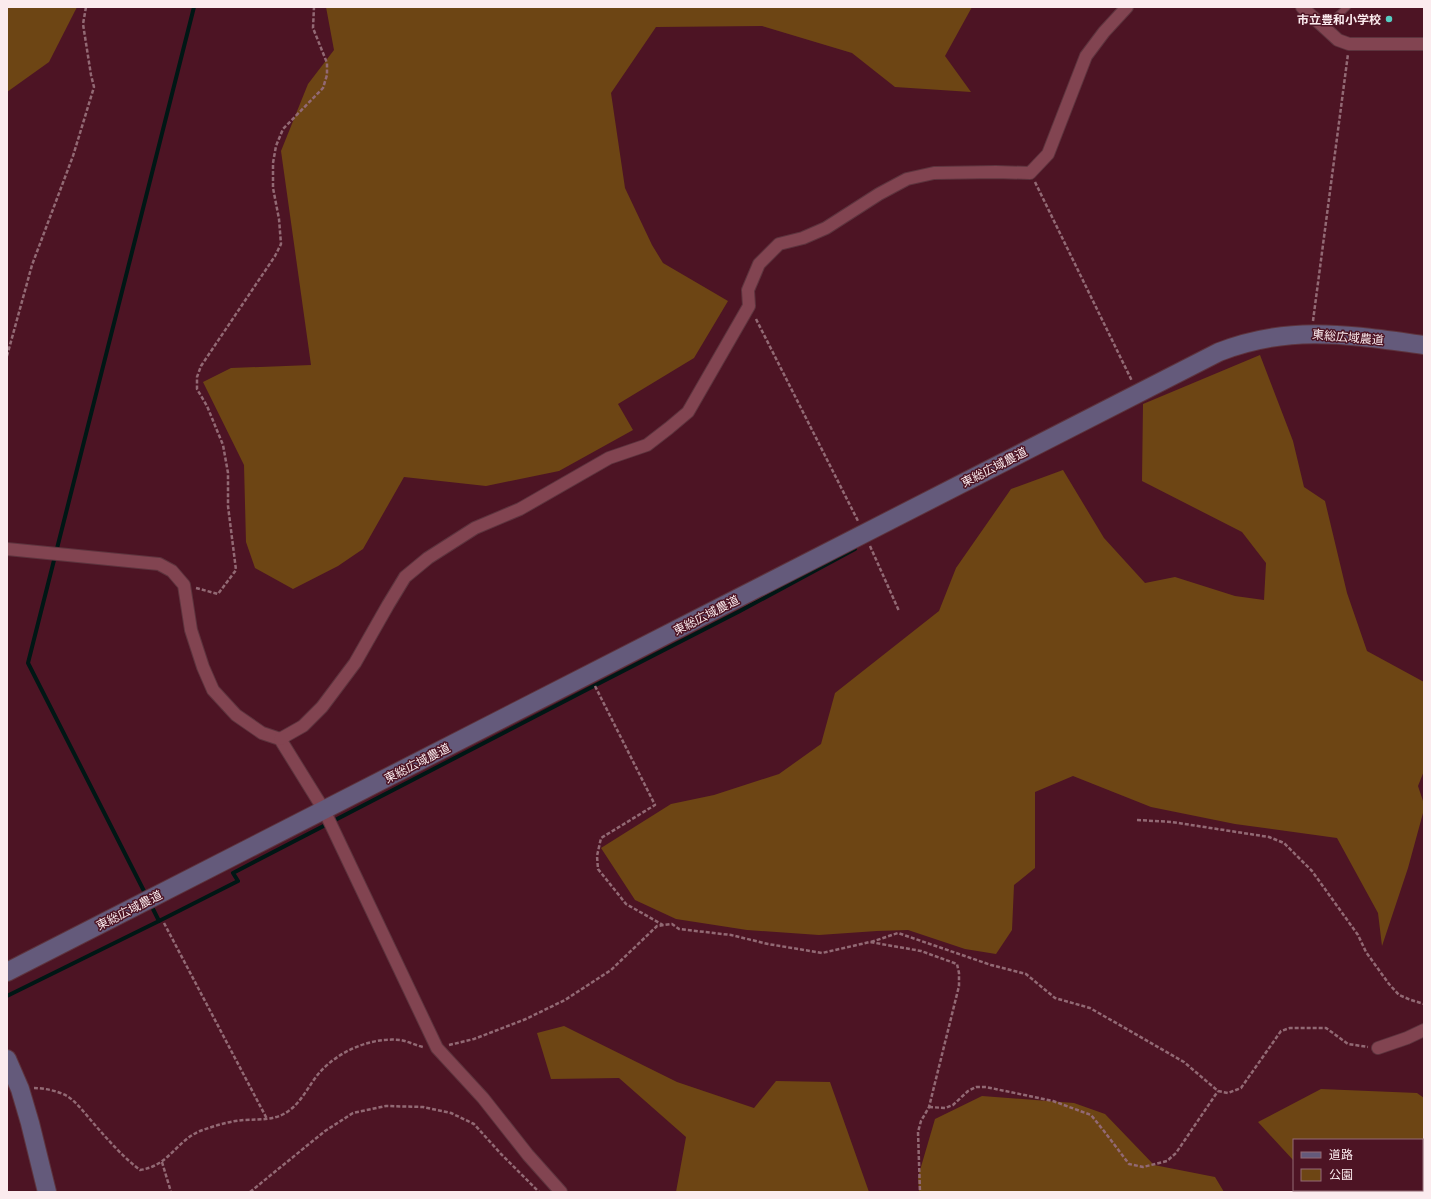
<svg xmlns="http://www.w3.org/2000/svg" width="1431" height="1199" font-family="Mulish,'Noto Sans JP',sans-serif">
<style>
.green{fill:#6d4514}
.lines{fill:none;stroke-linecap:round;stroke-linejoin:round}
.stream{stroke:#001715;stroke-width:4}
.lane-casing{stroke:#5d343e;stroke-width:8}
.street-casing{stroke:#5d343e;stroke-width:14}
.secondary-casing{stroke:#5d343e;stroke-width:20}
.path{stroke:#926974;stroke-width:2.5;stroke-dasharray:4 2;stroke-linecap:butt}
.lane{stroke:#824451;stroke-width:6}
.street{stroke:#824451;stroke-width:12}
.secondary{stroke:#645a7b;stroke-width:18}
.poi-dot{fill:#56cec3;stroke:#4d1424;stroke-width:1.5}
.labels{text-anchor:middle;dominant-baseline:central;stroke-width:3;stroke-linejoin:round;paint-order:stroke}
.poi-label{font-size:12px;font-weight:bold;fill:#fbebee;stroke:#4d1424;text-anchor:end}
.street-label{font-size:12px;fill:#fbebee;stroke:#4d1424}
</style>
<rect width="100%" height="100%" fill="#4d1424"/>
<g class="green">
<polygon points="7,7 77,7 49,62 7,92"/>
<polygon points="326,7 972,7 945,56 971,92 895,87 852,53 762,26 656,27 611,93 625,188 652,245 663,263 728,301 694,358 618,404 633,430 559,471 486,486 404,477 363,549 338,566 293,589 255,568 246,542 244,465 203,382 231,368 311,365 281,151 308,84 334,50"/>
<polygon points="1260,355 1293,441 1304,487 1325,501 1347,593 1367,651 1424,682 1424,771 1418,786 1424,804 1423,813 1408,868 1382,946 1378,913 1337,838 1235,824 1151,807 1073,776 1035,792 1035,868 1014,885 1012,930 996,954 965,949 908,930 877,931 819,935 747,930 676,919 635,900 601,848 671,804 714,795 779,774 821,744 835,693 939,611 956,568 1011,489 1063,470 1104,538 1145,583 1175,577 1235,596 1264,600 1266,563 1242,532 1142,481 1143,404"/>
<polygon points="564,1026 677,1082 754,1108 776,1081 830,1082 869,1192 676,1192 686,1137 619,1078 551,1079 537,1033"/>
<polygon points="1321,1089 1417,1093 1424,1098 1424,1192 1299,1192 1299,1190 1422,1190 1422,1140 1294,1140 1294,1161 1258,1122"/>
<polygon points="982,1096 1074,1103 1105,1114 1154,1165 1215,1177 1224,1192 919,1192 918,1177 935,1119"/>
</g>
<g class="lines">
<g class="stream">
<polyline points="146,895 28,663 194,7"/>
<polyline points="159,921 238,881 233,873 590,688 740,611 855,549"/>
<polyline points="7,996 159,921 150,903"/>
</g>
<defs>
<polyline id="lane" points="1324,28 1347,7"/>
<g id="street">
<polyline points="1302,7 1338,40 1349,44 1424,44"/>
<polyline points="7,549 159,564 172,571 184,585 191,630 203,667 213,690 236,715 262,733 280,739 324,810 437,1048 483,1098 528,1155 561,1192"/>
<polyline points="280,739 303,726 322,707 355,663 388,605 405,577 428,558 475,528 520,509 609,458 647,445 669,428 688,412 749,306 748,290 759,264 779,244 803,238 826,228 879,194 907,179 934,173 996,172 1030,173 1048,154 1086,56 1104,32 1127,7"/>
<polyline points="1378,1048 1407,1038 1424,1030"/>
</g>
<g id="secondary">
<path d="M7,972L1219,352C1291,324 1350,335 1424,345"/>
<polyline points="7,1059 20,1089 30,1123 47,1192"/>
</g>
</defs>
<use href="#lane" class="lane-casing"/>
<use href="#street" class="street-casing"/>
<use href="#secondary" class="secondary-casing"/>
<g class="path">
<polyline points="1035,182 1132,381"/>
<polyline points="756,319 858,521"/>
<polyline points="1313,321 1348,54"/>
<polyline points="7,356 32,265 73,156 94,87 91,75 83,24 86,7"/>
<polyline points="870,546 899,611"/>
<polyline points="196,588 218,594 236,570 228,506 228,473 223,445 207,406 197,389 197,377 201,366 275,256 281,244 279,219 273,188 273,163 276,146 283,129 323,88 327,75 327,63 313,28 314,7"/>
<polyline points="595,686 655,805 601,838 597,856 598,869 626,904 663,925"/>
<polyline points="1137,820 1172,822 1269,837 1284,843 1312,871 1358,935 1366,952 1389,984 1399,995 1411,1000 1424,1004"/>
<polyline points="164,923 267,1119"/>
<polyline points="871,942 898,933 991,965 1026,974 1055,998 1090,1008 1184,1062 1218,1091 1228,1093 1241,1088 1281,1031 1290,1028 1326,1028 1348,1044 1368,1047"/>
<polyline points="449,1045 474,1039 526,1019 565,1000 611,970 657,926 672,924 679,929 731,935 768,944 822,953 870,942 921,951 957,964 959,973 959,986 929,1107 921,1121 918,1132 920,1192"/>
<path d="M34,1088C44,1088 58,1091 67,1096C78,1103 86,1115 95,1125C109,1141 123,1157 140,1170C169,1166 176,1141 200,1131C214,1126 229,1121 244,1120C262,1119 275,1121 290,1110C303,1100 310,1083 320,1072C339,1051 371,1037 400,1040C407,1041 415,1045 423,1047"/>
<polyline points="929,1107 945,1108 953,1105 968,1091 976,1087 986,1087 1053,1101 1091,1115 1104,1131 1129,1164 1143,1167 1167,1161 1176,1153 1218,1091"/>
<polyline points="162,1162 171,1192"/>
<polyline points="250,1192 325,1131 353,1113 386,1106 423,1107 451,1113 474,1124 501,1154 539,1192"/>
</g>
<use href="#lane" class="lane"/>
<use href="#street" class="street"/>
<use href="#secondary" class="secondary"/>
</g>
<circle class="poi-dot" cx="1389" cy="19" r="4"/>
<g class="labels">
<g class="poi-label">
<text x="1381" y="19">市立豊和小学校</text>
</g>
<g class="street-label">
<text transform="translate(1348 337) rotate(5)">東総広域農道</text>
<text transform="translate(994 467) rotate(-27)">東総広域農道</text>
<text transform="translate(706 615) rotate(-27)">東総広域農道</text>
<text transform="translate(417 763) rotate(-27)">東総広域農道</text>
<text transform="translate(129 910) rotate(-27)">東総広域農道</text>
</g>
</g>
<rect width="1431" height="1199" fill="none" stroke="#fbebee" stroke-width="16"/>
<rect x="1293" y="1139" width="130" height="52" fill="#4d1424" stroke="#936a75"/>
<rect x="1301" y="1152" width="20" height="6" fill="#645a7b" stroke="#936a75"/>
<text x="1329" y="1159" font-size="12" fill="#fbebee">道路</text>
<rect x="1301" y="1169" width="20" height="12" fill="#6d4514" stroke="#936a75"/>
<text x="1329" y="1179" font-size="12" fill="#fbebee">公園</text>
</svg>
